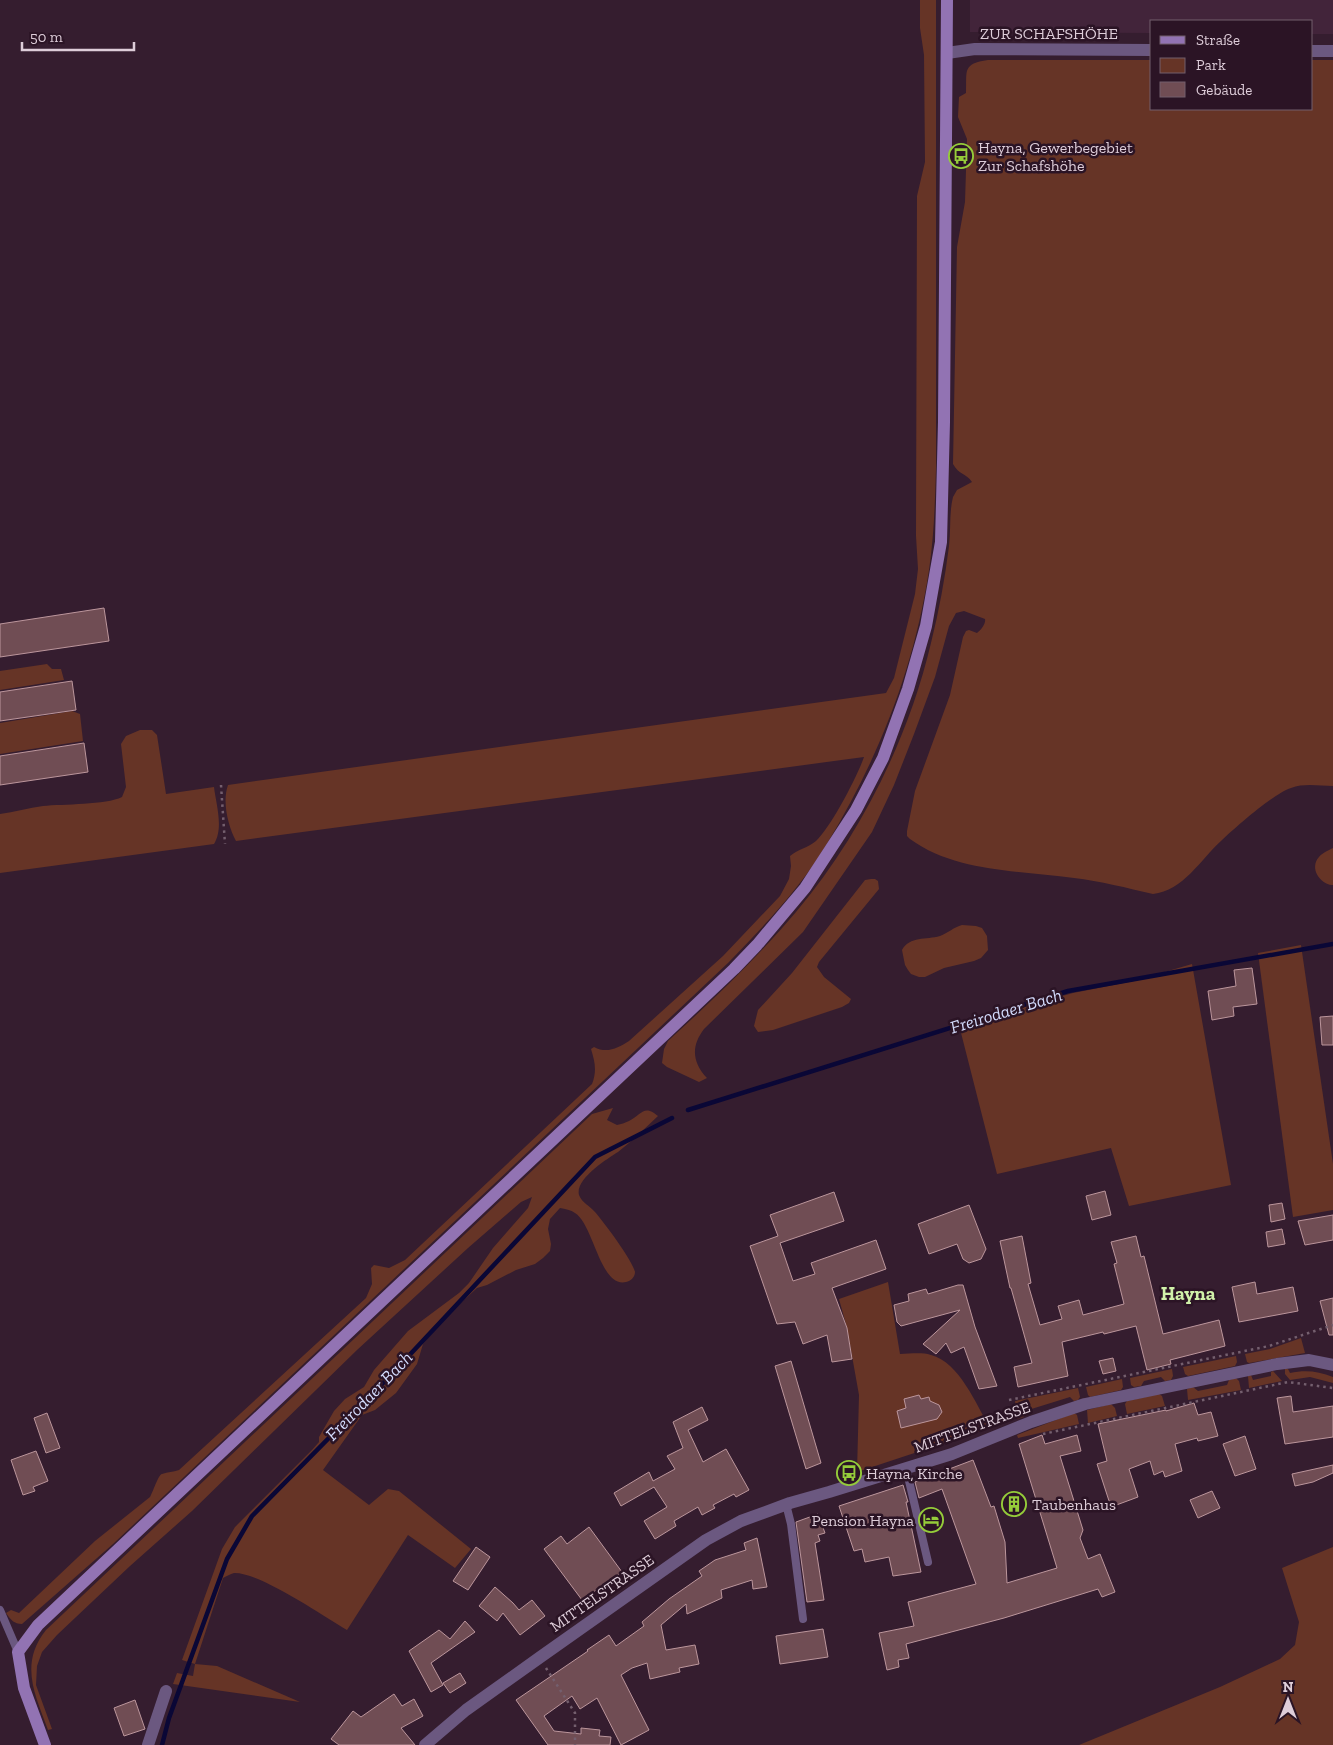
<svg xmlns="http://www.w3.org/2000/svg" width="1333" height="1745" font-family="'Zilla Slab',serif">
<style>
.built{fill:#42243a}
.green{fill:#663426}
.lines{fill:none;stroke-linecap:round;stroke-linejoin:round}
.stream{stroke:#0a0736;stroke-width:4.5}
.building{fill:#704d54;stroke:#bc969c}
.path{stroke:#745f6e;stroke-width:2.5;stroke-dasharray:2.5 4;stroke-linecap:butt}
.service{stroke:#6b5880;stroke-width:8}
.minor{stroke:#6b5880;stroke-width:12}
.secondary{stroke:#9273b3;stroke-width:12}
.labels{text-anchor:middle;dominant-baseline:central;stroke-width:5;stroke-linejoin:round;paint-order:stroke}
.street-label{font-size:16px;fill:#decdd9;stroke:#2b1425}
.poi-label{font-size:16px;fill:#decdd9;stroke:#2b1425;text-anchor:start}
.water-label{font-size:18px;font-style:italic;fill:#d3dbfc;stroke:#2b1425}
.quarter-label{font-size:19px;font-weight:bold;fill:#d0f1a9;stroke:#2b1425}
</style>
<rect width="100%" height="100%" fill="#351d2f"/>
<polygon class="built" points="970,0 1333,0 1333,34 1312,34 1312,21 1152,21 1152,33 970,32"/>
<g class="green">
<path d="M920,0H936V468C935,502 934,537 929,570C914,669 879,757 828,842C802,886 765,925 729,962L113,1544L22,1624C14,1624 11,1620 6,1613L11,1610L19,1613L95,1541L150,1497C153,1492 158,1475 162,1474C168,1472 173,1472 179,1470L366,1298L372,1284L371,1268L374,1265L389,1268L405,1260L592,1084C597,1071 595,1062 591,1049L594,1047C607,1054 618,1048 629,1041L723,956L780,896L789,879L791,866L790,856C798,849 808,848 816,841C831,827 857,777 864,757L236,841C228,826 222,802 228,785L886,693L894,678L915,594L918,569L916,536L917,196L925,162L924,55L920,28Z"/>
<path d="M988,60H1152V109H1312V60H1333V786C1320,786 1304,783 1291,788C1273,794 1236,827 1221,841C1201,859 1183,891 1153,894C1127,888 1100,881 1074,878C1019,870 957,873 910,839L907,836V831L915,791L950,695L963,637L966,631L969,630L977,633C981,630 986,624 985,619L964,611L956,613L949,626L935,677L914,734L894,785L872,832L803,932L704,1029C691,1046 692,1062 707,1078L699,1082L667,1067L662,1063L664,1049L668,1041C713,1000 757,958 796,912C860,836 908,740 931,643C939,611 945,578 949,546C951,529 949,513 953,497L957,490L972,482C966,473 959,475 953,464L957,247L965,202L967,139L958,117L959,97L966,93C967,70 962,64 988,60Z"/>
<polygon points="47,664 52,669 61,669 64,680 0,690 0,671"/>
<polygon points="72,711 80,714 83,741 0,754 0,723"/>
<path d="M140,730H152L157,735L166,794L214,787C216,804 224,828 214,844L0,873V814C14,812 29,808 43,806C63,804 106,805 122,797L126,787L121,744L126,736Z"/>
<path d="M1333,848V885H1332C1320,884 1309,868 1319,857C1322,853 1329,850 1333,848Z"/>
<polygon points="871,879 875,879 878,881 879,889 819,962 817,967 824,977 851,999 849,1003 842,1007 773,1030 758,1032 754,1026 758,1010 792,973 865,880"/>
<path d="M962,925L976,926L982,928L987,936L988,950L981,958L974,961L944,968L925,977H919L911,974L908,970L905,965L902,950C910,936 926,940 940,936C948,933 954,927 962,925Z"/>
<polygon points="1301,945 1333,1164 1333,1210 1293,1217 1258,953"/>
<polygon points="1192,964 1231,1185 1129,1206 1111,1148 997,1174 959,1025 1073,993 1134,981"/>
<path d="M613,1108L607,1120L617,1125C621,1124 625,1123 629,1121C642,1114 644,1104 658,1116C645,1128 632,1141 618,1152C607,1159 575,1179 579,1195C582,1203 590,1206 595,1212C603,1221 633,1261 635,1272C635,1277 631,1281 626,1282C600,1288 594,1225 575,1213C571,1210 565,1209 560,1208L550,1219L548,1229L551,1244L550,1251L543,1258L535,1264L516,1270L487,1285L477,1288L447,1316L423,1344L417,1364L396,1393L375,1410L362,1415L323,1470L369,1505L388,1489L399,1491L471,1549L455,1568L408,1535L347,1630C323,1616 259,1572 234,1573C230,1574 227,1576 223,1578L195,1664L217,1666L300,1702L173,1684L177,1673L193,1676L195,1664L182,1660L222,1549L235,1527L312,1450L319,1442V1437L334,1411L345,1399L364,1387L374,1370L408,1331L459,1293L469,1283L493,1248L528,1208L532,1197L521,1202L468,1248L357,1350L192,1511L130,1566L57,1635L42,1652L37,1666L36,1685L52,1729L48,1730C35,1694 19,1664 46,1630L592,1114Z"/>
<path d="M888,1282L900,1354C910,1354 921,1352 931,1355C959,1362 976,1404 990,1428L857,1472L859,1395L847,1328L839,1299Z"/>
<polygon points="1301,1338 1305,1353 1249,1363 1247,1362 1245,1354 1270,1349"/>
<polygon points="1236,1356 1237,1362 1235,1366 1188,1376 1185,1374 1183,1367"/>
<polygon points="1172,1369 1173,1376 1171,1380 1165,1381 1161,1377 1144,1381 1141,1386 1134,1387 1131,1385 1130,1378"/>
<path d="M1285,1369H1288L1290,1373C1305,1370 1318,1371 1333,1377V1383L1310,1377L1290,1380L1285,1374Z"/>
<polygon points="1273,1371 1282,1381 1249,1388 1248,1376 1251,1375 1253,1380 1271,1376 1271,1372"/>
<polygon points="1236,1378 1239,1381 1241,1390 1188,1400 1187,1389 1193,1387 1198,1391 1227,1385 1229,1380"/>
<polygon points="1122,1379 1123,1387 1121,1390 1090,1397 1088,1395 1086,1387"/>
<polygon points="1078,1388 1080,1397 1078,1400 1074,1401 1070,1397 1025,1411 1024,1417 1017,1419 1015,1401"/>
<polygon points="1159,1394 1162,1396 1165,1406 1127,1414 1125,1404 1127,1401"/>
<polygon points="1111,1404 1115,1408 1117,1416 1088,1423 1087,1410"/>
<polygon points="1074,1413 1077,1415 1079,1424 1018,1438 1017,1435"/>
<polygon points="1333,1547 1333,1745 1079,1745 1220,1687 1280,1659 1295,1645 1299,1622 1282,1568"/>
</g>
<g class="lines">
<g class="stream">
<polyline points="688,1110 1068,991 1333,944"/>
<polyline points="162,1745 169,1718 227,1559 252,1516 388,1378 595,1157 672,1118"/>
</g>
</g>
<g class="building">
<polygon points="104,608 109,641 0,657 0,624"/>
<polygon points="72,681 76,710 0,721 0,692"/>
<polygon points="84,743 88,772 0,785 0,756"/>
<polygon points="1252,968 1257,1004 1233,1007 1234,1016 1212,1020 1208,991 1236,986 1234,970"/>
<polygon points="1333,1016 1333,1045 1322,1045 1320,1017"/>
<polygon points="1105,1191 1111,1215 1092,1220 1086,1196"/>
<polygon points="834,1192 844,1221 780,1243 793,1281 815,1274 811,1263 876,1240 886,1269 832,1288 847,1328 852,1359 832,1362 827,1335 803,1344 795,1322 777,1324 750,1246 778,1236 770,1215"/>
<polygon points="1282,1203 1285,1219 1271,1222 1269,1205"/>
<polygon points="969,1205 986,1249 981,1259 969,1263 963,1259 957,1244 929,1254 918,1224"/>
<polygon points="1333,1215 1333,1240 1305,1245 1298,1221"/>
<polygon points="1282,1229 1285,1244 1268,1247 1266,1232"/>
<polygon points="1022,1236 1031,1283 1028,1284 1040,1325 1062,1319 1058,1306 1079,1300 1083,1315 1124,1304 1114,1264 1117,1263 1111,1242 1136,1236 1141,1257 1144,1256 1163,1334 1219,1320 1225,1346 1170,1360 1171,1364 1147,1370 1136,1326 1104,1334 1103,1332 1062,1342 1068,1376 1018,1387 1014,1367 1032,1363 1011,1288 1010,1288 1000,1241"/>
<polygon points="1255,1282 1257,1294 1293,1287 1298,1311 1239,1322 1232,1287"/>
<polygon points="958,1285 963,1285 975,1327 997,1386 979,1389 964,1347 951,1353 946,1343 936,1354 923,1344 960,1310 901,1326 897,1322 894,1305 909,1301 908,1294 926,1289 928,1294"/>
<polygon points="1333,1298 1333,1335 1329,1335 1320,1301"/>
<polygon points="1113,1358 1116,1371 1103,1374 1099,1361"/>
<polygon points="791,1361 821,1463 806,1469 775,1366"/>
<polygon points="919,1395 921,1399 929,1397 930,1401 939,1405 942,1412 937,1419 901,1428 897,1411 906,1408 904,1399"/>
<polygon points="1291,1396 1293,1412 1333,1406 1333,1437 1285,1444 1277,1398"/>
<polygon points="1194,1403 1198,1415 1211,1412 1218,1436 1198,1441 1197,1438 1175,1444 1182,1471 1165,1477 1163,1471 1154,1475 1150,1461 1129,1469 1138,1497 1111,1507 1097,1464 1107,1461 1098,1424 1166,1410 1166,1411"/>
<polygon points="702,1407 708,1420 688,1430 703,1462 726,1449 749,1490 736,1497 734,1494 713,1505 715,1508 702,1515 698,1507 674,1521 676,1526 655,1539 644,1521 667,1507 654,1487 621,1506 614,1493 649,1472 653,1481 675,1469 667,1456 683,1448 673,1422"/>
<polygon points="47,1413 60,1448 46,1453 34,1418"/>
<polygon points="1042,1435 1045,1444 1077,1435 1081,1451 1060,1456 1083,1530 1080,1538 1088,1559 1100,1554 1115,1592 1102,1597 1098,1589 1004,1618 906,1644 909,1658 898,1660 899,1667 887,1670 879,1633 914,1626 908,1602 976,1584 942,1489 919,1498 915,1482 973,1460 991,1507 994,1506 1005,1542 1007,1583 1057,1568 1019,1444"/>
<polygon points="1245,1436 1256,1469 1235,1476 1223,1444"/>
<polygon points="36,1451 48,1481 33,1487 35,1491 23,1495 11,1460"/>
<polygon points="1333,1465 1333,1473 1313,1482 1295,1486 1292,1474"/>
<polygon points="903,1485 908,1502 906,1502 921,1572 893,1576 889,1557 865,1562 862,1549 854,1551 839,1506"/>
<polygon points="1212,1491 1220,1508 1198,1518 1190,1500"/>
<polygon points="818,1514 825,1533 818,1535 820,1541 815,1543 824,1600 807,1602 796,1522"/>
<polygon points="589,1527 622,1572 582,1600 544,1549 561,1536 567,1544"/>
<polygon points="757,1538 767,1587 753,1589 752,1580 721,1590 722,1598 687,1614 686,1604 661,1625 666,1650 695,1645 699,1664 679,1668 680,1672 650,1679 647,1663 632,1668 621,1675 649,1730 621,1745 597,1698 580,1709 572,1696 544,1716 554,1731 581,1734 581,1728 600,1730 599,1736 611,1737 610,1745 548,1745 516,1700 588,1651 587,1650 609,1635 616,1646 644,1626 642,1622 669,1599 702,1576 699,1571 715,1560 746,1550 744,1543"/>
<polygon points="476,1547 490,1557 468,1590 453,1581"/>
<polygon points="495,1587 513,1603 519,1610 532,1600 545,1616 520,1635 503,1613 497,1621 479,1606"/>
<polygon points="465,1621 475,1632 431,1663 443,1685 431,1692 409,1651 439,1630 450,1639"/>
<polygon points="823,1629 828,1657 780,1664 776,1636"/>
<polygon points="460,1673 466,1683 450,1693 443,1683"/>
<polygon points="394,1694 402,1706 414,1699 423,1716 401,1728 415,1745 339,1745 331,1739 353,1711 361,1717"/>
<polygon points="135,1700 145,1729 124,1736 114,1708"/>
</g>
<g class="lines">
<g class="path">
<polyline points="221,785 225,844"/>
<polyline points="1009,1400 1269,1346 1333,1325"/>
<polyline points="1043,1434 1288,1382 1333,1388"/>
<polyline points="546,1668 575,1713 575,1745"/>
</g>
<g class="service">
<polyline points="906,1468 928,1562"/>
<polyline points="786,1504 791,1524 803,1619"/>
<polyline points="0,1610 18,1652"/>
</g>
<g class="minor">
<polyline points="1312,51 1333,51"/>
<polyline points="947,53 975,49 1152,50"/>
<polyline points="148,1745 166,1691"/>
<polyline points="425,1745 466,1710 539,1658 706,1540 741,1521 790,1503 829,1492 952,1454 1031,1422 1085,1404 1277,1364 1309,1360 1333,1365"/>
</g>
<polyline class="secondary" points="45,1745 24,1688 18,1652 38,1625 734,969 757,945 805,888 856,810 883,758 908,689 926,626 941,542 944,422 947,0"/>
</g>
<defs>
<symbol id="bus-ring" viewBox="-11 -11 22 22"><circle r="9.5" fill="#2b1425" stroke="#95cc3a" stroke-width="1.5"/><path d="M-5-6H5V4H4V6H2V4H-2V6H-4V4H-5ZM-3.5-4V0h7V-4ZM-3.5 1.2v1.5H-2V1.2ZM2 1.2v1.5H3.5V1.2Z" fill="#95cc3a"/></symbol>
<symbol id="building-ring" viewBox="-11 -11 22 22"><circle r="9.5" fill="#2b1425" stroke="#95cc3a" stroke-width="1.5"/><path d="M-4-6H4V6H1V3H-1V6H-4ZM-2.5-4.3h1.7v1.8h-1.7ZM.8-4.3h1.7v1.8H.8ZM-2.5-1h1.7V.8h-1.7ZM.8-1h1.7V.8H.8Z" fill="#95cc3a"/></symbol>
<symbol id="hotel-ring" viewBox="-11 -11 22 22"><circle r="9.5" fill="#2b1425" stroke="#95cc3a" stroke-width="1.5"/><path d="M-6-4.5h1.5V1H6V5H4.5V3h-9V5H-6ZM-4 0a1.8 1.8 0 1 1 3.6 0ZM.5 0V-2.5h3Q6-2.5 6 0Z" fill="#95cc3a"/></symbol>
</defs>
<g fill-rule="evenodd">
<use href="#bus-ring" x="947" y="142" width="28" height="28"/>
<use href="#bus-ring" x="835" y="1459" width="28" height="28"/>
<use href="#building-ring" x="1000" y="1490" width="28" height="28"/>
<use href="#hotel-ring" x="917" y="1506" width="28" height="28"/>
</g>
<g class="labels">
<g class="street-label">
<text x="1049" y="33">ZUR SCHAFSHÖHE</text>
<text transform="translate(972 1427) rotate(-20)">MITTELSTRASSE</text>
<text transform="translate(602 1593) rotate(-35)">MITTELSTRASSE</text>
</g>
<g class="poi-label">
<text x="978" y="147">Hayna, Gewerbegebiet<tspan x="978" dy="18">Zur Schafshöhe</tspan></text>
<text x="866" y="1473">Hayna, Kirche</text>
<text x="1032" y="1504">Taubenhaus</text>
<text x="914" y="1520" text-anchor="end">Pension Hayna</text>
</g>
<g class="water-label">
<text transform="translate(1006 1011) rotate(-17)">Freirodaer Bach</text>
<text transform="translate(369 1396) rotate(-46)">Freirodaer Bach</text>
</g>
<g class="quarter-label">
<text x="1188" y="1293">Hayna</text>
</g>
</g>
<rect x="1150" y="20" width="162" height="90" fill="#2b1425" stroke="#735e6d"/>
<rect x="1160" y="36" width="25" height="8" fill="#9273b3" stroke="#735e6d"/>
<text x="1196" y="45" font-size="15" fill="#decdd9">Straße</text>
<rect x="1160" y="58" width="25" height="15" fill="#663426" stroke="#735e6d"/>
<text x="1196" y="70" font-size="15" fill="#decdd9">Park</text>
<rect x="1160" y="82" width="25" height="15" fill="#704d54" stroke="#735e6d"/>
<text x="1196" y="95" font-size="15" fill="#decdd9">Gebäude</text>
<g transform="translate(1288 1700)" stroke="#2b1425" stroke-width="4" paint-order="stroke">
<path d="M0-4L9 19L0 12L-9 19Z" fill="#decdd9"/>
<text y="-8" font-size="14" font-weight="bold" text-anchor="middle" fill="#decdd9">N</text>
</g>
<path d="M22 42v8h112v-8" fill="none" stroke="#decdd9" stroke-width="2.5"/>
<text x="30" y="42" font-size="15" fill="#decdd9" stroke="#2b1425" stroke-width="4" paint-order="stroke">50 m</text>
</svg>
